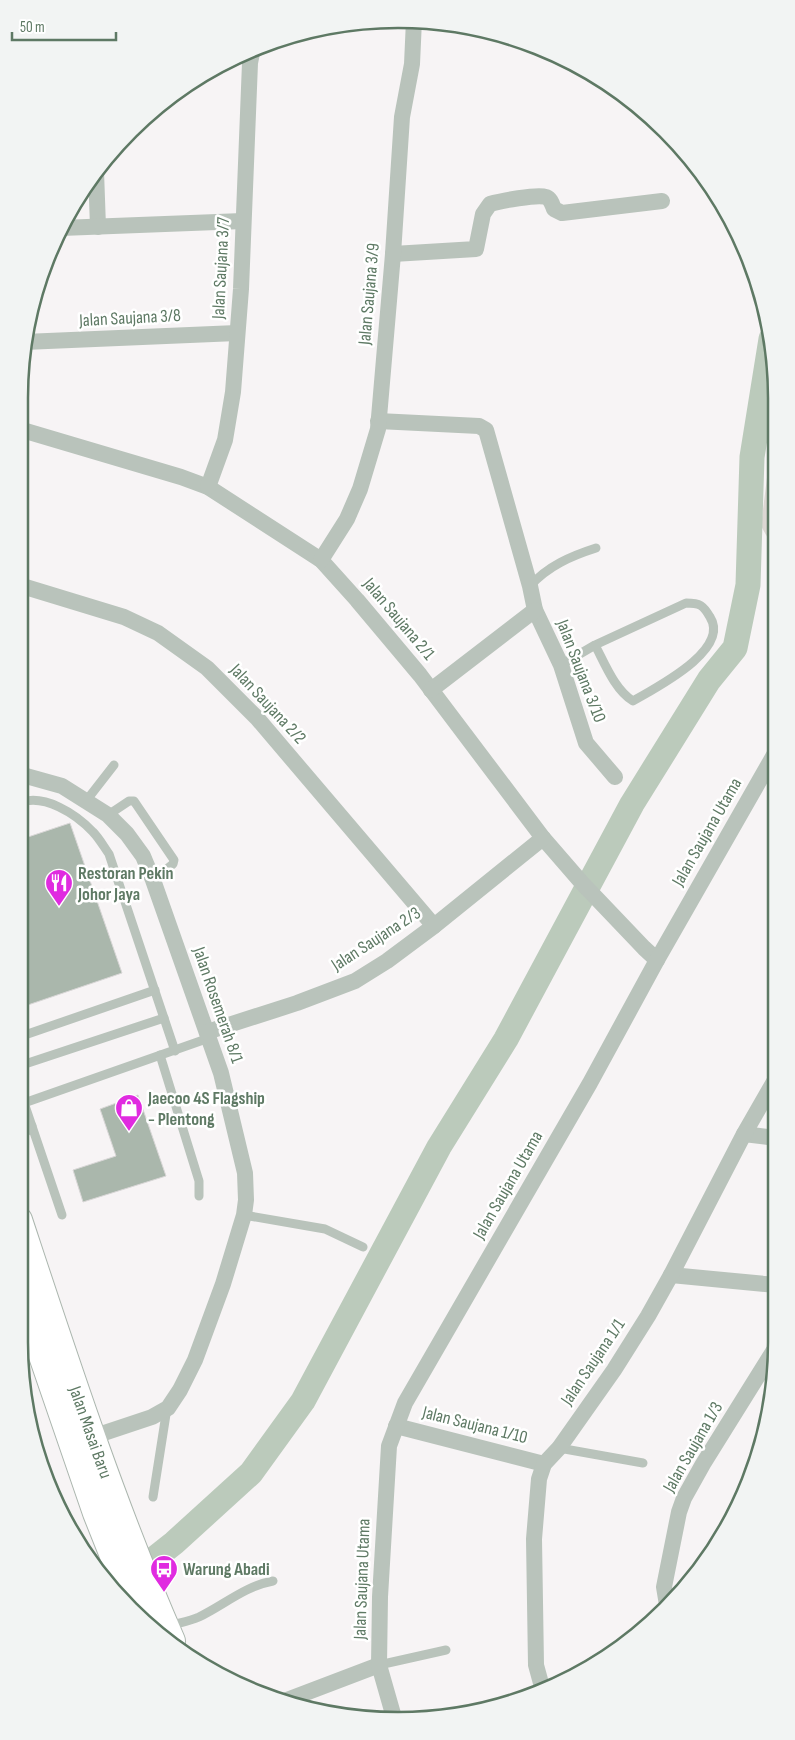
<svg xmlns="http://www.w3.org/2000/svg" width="795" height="1740" font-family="'Sofia Sans Condensed',sans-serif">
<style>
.green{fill:#dcd7d3}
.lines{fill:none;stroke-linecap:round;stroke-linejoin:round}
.river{stroke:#bbcabb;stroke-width:25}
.building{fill:#aab7ac;stroke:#d9d7d7}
.primary-casing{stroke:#abb6ae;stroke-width:28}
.service{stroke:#b9c3bb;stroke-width:9}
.minor{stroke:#b9c3bb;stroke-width:16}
.primary{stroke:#fff;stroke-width:26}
.labels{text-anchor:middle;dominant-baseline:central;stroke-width:5;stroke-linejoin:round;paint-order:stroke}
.street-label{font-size:18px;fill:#5e7964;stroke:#fff}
.poi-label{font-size:18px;font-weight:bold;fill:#5e7964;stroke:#fff;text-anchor:start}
.rim{fill:none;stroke:#5e7964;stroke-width:2.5}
</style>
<rect width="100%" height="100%" fill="#f7f4f5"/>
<polygon class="green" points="773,429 774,549 761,526"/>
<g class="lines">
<polyline class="river" points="112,1592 174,1543 251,1473 303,1401 439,1147 506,1039 632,804 709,680 735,648 748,585 752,457 771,339"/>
</g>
<g class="building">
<polygon points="70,823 122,973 19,1008 19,840"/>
<polygon points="138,1095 166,1176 83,1202 73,1170 116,1156 100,1109"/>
</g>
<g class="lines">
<defs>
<g id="primary">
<path id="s1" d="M19,1220C66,1362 112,1504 172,1641"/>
<polyline points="19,1289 96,1513 135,1611"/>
</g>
</defs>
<use href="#primary" class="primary-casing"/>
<g class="service">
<path d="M530,586C548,566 571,556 596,548"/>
<path d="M561,665L595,645L686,603C700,603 703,605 710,617C731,650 655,688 633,701C615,690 605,664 595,645"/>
<polyline points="86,801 114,765"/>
<path d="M19,803C44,793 76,814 93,832C99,838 104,847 109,854L175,1051"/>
<polyline points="108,815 129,801 134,801 174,860 173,864 153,880"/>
<polyline points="19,1037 155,990"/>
<polyline points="160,1055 199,1181 199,1196"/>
<polyline points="19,1066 164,1018"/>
<polyline points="19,1088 62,1215"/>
<polyline points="24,1103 209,1038"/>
<polyline points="19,1139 32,1126"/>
<polyline points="244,1215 325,1229 363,1247"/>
<polyline points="559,1448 643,1463"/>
<polyline points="153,1497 167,1408"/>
<path d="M169,1626C179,1623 190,1621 199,1617C224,1605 245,1586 273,1581"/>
<polyline points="379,1665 446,1650"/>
</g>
<g class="minor">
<polyline points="96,171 98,227"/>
<polyline points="61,228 243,221"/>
<path d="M393,254L476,249L483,214L490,204C500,201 537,194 546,197C551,199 552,204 554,209L562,213L662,201"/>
<polyline points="24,342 237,333"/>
<polyline points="378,421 479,426 486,430 530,586 535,610 561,665 586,743 615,777"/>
<polyline points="19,429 181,477 208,487 321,560 357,600 420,675 543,838 582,883 644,948 657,960"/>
<polyline points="208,487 225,440 233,392 241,289 250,63 253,48"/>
<polyline points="321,560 347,519 360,489 378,429 393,254 402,117 412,64 414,20"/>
<polyline points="19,585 124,617 158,633 207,668 257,718 434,926"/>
<polyline points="431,690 535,610"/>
<polyline points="19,774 62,786 108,815 127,834 143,856 153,880 221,1073 245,1173 246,1200 244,1215 223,1284 195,1360 180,1390 168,1408 152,1417 92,1437"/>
<polyline points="207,1032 297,1003 355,981 387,961 434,926 543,838"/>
<polyline points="744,1134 776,1138"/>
<polyline points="671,1275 776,1285"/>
<polyline points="396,1426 544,1464"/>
<polyline points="667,1605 664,1587 679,1512 684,1498 703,1464 776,1347"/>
<polyline points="542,1687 536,1665 534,1539 539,1479 544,1464 559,1448 614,1370 648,1316 671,1275 744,1134 775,1080"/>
<polyline points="287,1700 379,1665"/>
<polyline points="395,1721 379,1665 380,1597 389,1446 405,1403 590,1083 657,960 774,755"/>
</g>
<use href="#primary" class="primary"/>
</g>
<defs>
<symbol id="restaurant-pin" viewBox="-11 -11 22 30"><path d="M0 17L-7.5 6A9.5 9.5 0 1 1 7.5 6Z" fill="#e02be0" stroke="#fff"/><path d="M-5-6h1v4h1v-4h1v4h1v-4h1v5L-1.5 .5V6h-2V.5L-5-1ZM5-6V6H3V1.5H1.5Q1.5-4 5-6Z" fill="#fff"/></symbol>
<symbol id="shop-pin" viewBox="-11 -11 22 30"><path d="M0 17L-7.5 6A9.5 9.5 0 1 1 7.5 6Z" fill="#e02be0" stroke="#fff"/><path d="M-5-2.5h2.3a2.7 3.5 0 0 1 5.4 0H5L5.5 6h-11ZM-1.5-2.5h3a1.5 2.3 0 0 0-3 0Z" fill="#fff"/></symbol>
<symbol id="bus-pin" viewBox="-11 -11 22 30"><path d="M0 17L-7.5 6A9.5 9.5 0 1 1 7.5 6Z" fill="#e02be0" stroke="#fff"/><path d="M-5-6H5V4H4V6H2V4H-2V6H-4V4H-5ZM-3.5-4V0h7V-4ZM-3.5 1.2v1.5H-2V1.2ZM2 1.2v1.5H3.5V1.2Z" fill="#fff"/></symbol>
</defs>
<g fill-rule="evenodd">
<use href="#restaurant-pin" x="43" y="867" width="32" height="43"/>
<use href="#shop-pin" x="113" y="1092" width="32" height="43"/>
<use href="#bus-pin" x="148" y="1553" width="32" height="43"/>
</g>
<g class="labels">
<g class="street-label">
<text transform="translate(221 268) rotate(-87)">Jalan Saujana 3/7</text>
<text transform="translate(369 294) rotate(-85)">Jalan Saujana 3/9</text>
<text transform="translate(130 318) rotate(-3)">Jalan Saujana 3/8</text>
<text transform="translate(399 619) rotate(50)">Jalan Saujana 2/1</text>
<text transform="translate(581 671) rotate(69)">Jalan Saujana 3/10</text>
<text transform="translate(268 704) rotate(47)">Jalan Saujana 2/2</text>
<text transform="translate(707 832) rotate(-60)">Jalan Saujana Utama</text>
<text transform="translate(376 939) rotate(-33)">Jalan Saujana 2/3</text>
<text transform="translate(218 1005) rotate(71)">Jalan Rosemerah 8/1</text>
<text transform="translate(508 1185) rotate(-60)">Jalan Saujana Utama</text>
<text transform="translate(593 1362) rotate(-56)">Jalan Saujana 1/1</text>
<text transform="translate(475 1425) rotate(14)">Jalan Saujana 1/10</text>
<text stroke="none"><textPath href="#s1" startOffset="224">Jalan Masai Baru</textPath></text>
<text transform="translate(693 1447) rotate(-60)">Jalan Saujana 1/3</text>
<text transform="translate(362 1579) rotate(-88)">Jalan Saujana Utama</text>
</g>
<g class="poi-label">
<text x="78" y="873">Restoran Pekin<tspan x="78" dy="21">Johor Jaya</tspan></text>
<text x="148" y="1098">Jaecoo 4S Flagship<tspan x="148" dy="21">- Plentong</tspan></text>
<text x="183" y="1569">Warung Abadi</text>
</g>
</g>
<path d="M0 0H795V1740H0ZM398 28H398A370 370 0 0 1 768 398V1342A370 370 0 0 1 398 1712H398A370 370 0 0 1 28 1342V398A370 370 0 0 1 398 28Z" fill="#f2f4f3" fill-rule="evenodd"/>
<path class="rim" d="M398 28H398A370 370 0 0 1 768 398V1342A370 370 0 0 1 398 1712H398A370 370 0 0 1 28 1342V398A370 370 0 0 1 398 28Z"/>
<path d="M12 32v8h104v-8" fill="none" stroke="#5e7964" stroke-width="2.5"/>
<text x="20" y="32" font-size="15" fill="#5e7964" stroke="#ffffff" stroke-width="4" paint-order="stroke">50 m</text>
</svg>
